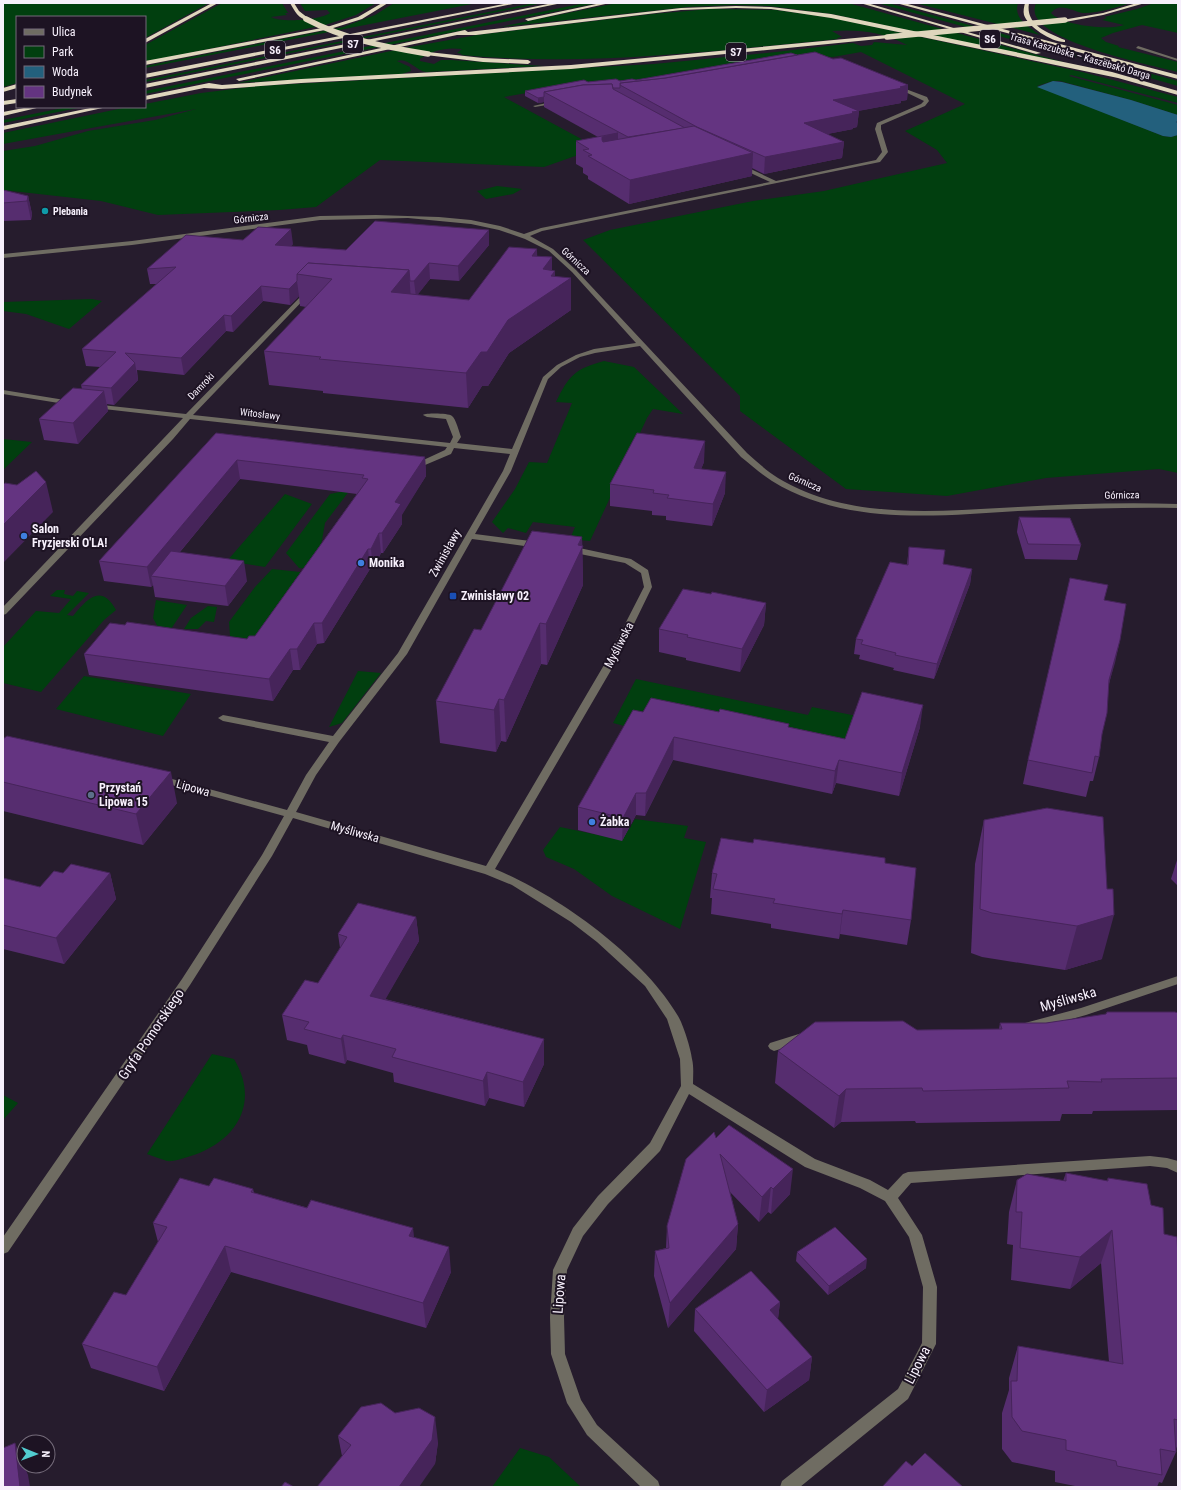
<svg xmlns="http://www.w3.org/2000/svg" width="1181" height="1490" font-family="'Roboto Condensed',sans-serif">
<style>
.green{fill:#013f0f}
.water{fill:#23607d}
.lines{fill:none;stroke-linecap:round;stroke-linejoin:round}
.minor{fill:#6f6c62;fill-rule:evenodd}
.motorway{fill:#dfd6bd;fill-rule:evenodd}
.motorway-bridge{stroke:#dfd6bd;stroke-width:5.5}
.wall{fill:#562d6f}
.shaded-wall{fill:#46245a}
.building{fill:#643481;stroke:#46245a}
.culture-dot{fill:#0f9aa8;stroke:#1d1323;stroke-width:1.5}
.shop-dot{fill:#3f7fe0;stroke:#1d1323;stroke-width:1.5}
.transit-dot{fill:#1a4fb4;stroke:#1d1323;stroke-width:1.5}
.service-dot{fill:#5c6f8a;stroke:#1d1323;stroke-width:1.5}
.labels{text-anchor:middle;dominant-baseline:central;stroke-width:4;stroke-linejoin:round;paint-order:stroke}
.far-street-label{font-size:10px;fill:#f7f0fc;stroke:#1d1323}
.far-poi-label{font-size:10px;font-weight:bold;fill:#f7f0fc;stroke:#1d1323;text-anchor:start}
.shield{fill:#1d1323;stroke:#b6aebb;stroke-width:1}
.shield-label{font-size:11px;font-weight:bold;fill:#f7f0fc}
.poi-label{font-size:12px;font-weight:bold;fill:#f7f0fc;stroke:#1d1323;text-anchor:start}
.street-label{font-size:12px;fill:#f7f0fc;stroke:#1d1323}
.near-street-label{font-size:14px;fill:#f7f0fc;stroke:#1d1323}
</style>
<rect width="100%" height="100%" fill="#261c2d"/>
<g class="green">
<polygon points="3,3 209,3 145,38 145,17 17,17 17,83 3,87"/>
<path d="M222,3H282L288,13H285L287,15L271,17C281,23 321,20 330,13L327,10L305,11L300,3H376L356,15L325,25L145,62V45Z"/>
<polygon points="394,3 477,3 145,68 145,66 343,27 375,15"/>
<polygon points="534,3 543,3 145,82 145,80"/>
<polygon points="585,3 598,3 145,94 145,91"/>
<polygon points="617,3 848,3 1063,62 1060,63 832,14 769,6 734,5 688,7 500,27"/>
<polygon points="877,3 888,3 1178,81 1178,86 1094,62"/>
<path d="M915,3H1018C1013,19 1029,27 1040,35Z"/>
<path d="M1036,3H1131C1118,7 1098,13 1084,13C1073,12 1060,1 1051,13C1061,25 1109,31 1124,25L1102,20L1107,18L1104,17L1137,9L1154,3H1178V33L1142,25L1113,33L1101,38L1106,42L1119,46L1118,47L1178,62V72C1146,64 1054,45 1037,18C1034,13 1034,8 1036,3Z"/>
<path d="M710,9L776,10L833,18L1082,72L1178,97V103L1071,75L1069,76L1178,105V115L1131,100L1060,81H1053L1037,86L1163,136L1171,137L1178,135V473L1159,469L1046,478L947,496L846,489L740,411V396L583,240L610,230L753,201L824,191L947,163L937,150L905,131L965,104L861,52L833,57L796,56L651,83L578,84L504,97L598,148L544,167L380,160L316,207L279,210L158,215L101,201L3,190V151L35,146L88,131L155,120L196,109L3,144V133L128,107H145V104L201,93L258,86L654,64L776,52L853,43L861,46L872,45L874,42L907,45C884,32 858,29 832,31L842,37L837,38L838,39C713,51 587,67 461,55L462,54L457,53L462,49C446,47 433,50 420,59V61L434,64L441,60H451L544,66L426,72C416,71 408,57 397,61L410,67L411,71L402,74L237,83L410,47L477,35L653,14Z"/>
<polygon points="68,107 83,107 3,123 3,120"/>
<polygon points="497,186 522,189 513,194 486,199 477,191"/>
<polygon points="92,299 102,301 69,329 26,314 3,311 3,302"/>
<path d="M604,361L634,367L683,414L653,409L647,418L590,541L570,539L575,527L533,522L526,533L508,528L503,533L492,522L515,489L529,462L547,463L572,403L556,402C569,375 575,369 604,361Z"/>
<polygon points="3,439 32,442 3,470"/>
<polygon points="350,490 325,523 318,563 313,569 299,568 286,553 330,494"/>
<polygon points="285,494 312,504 265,567 227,561"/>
<polygon points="272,569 310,573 309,584 232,662 229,622 255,587"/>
<path d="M57,590H65L64,594L73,596L77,591L89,593L67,615L73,616C87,599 101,583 116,610L104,620L41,692L3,683V647L36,611L59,613L71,599L50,596Z"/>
<polygon points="156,600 187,605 171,629 159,629 153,618"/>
<polygon points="208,606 217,607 214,622 206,621 198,629 184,629 191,618"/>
<polygon points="358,671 381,673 342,723 329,727"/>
<polygon points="84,676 191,694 163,736 56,709"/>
<polygon points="636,679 808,715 812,707 857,716 842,760 643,731 613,723"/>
<polygon points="635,819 688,826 684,838 706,842 680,929 612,896 574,869 546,857 543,850 560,827 622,840"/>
<path d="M212,1054L234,1059C260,1102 237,1140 194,1155C187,1157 174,1162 167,1161C160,1159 153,1156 147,1154Z"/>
<polygon points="3,1095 18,1103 3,1120"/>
<polygon points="520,1448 549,1457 581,1487 492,1487"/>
</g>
<polygon class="water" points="1053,81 1062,82 1131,100 1178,115 1178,121 1176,122 1178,123 1178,135 1171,137 1163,136 1037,87"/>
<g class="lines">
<g class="minor">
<polygon points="1138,46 1178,59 1178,61 1136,48"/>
<path d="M895,85L927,97L929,101L925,106L881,125V129L888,152L880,162L542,231L530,236L553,249L576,270L747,453C757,462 767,471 778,478C849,521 938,511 1018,507C1071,504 1125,502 1178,504V508C1125,507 1071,509 1018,511C936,516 845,526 772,481C761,474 751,465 741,457L640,346L595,353L580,357L561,367L548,379L511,471L475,534L539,542L543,545L539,548L472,539L407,654L339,742L316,775L296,812L486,866L604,665L644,587L641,573L625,563L570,552L566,549L570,546L631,559L648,570L652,587L614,665L495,869C558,895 644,957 678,1016C683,1024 691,1049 692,1059C694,1067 693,1076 693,1084L815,1159L870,1180L888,1190L903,1174L908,1172L1150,1156L1167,1158L1178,1161V1173L1167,1168L1150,1166L911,1183L898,1198L922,1235L937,1287L936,1344L908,1399L800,1487H780L782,1481L898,1389L922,1343L923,1287L909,1237L885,1201L860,1188L805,1167L689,1094L660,1151L608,1204L583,1236L567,1270L564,1317L565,1354L581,1400L597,1425L658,1481L660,1487H641L587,1435L567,1403L551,1354L550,1317L553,1270L573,1228L598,1196L650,1143L681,1086L680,1059L667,1019L645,986L597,942L571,922L512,885L485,874L293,818L272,856L190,985L8,1252L3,1254V1237L182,979L262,855L284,816L157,781L156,779L161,776L287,810L306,775L329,742L223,721L218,718L223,715L333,736L398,653L503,471L510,454L454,448L451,454L418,468L410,465L414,463H417L445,450L447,447L190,419L173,439L6,614L3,615V607L183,418L95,408H92V404L186,414L307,290L309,289L312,291L311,292L193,415L450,443L453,437L446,419L427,417L423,415C426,413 448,413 452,416C456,419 459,432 461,437L457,443L512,449L543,377L557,365L576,355L594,349L636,343L572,272L549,251L525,239L499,230L471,224L408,218L320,220L132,245L3,258V254L132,241L320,216L376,215L439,217L471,220L500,226L524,234L541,228L770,182L738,167L737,166L740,164L776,181L876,160L882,152L875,129L877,123L921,104L924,101L895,87Z"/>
<polygon points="556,101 558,103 535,107 533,106"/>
<polygon points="3,390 71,401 75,403 71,405 3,394"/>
<polygon points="1178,976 1178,984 1086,1015 1029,1031 1025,1029 1023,1026 1025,1023 1081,1008"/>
<polygon points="802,1033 806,1035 808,1038 806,1041 774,1051 770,1049 768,1046 770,1043"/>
</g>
<g class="motorway">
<polygon points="212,3 218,3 145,43 145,39"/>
<path d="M290,3H294L299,11L308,18V20C299,20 294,10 290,3Z"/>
<polygon points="382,3 388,3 362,19 330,29 145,65 145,61 327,27 358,17"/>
<polygon points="509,3 518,3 145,78 145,74"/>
<polygon points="553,3 562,3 145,88 145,84"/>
<polygon points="601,3 610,3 528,21 525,19"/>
<polygon points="860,3 867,3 1041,53 1036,54"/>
<polygon points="896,3 904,3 1178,75 1178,79"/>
<path d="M1025,3H1029C1025,25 1048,33 1065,40V42C1053,43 1028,27 1024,15C1023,11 1024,7 1025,3Z"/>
<polygon points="1137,3 1145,3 1103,15 1065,22 1062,20 1103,13"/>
<polygon points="736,6 771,7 831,14 1112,72 1178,91 1178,95 1118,78 831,18 771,9 736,8 681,10 476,35 457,35 239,81 236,79 465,30 468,32 476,31 681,8"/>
<polygon points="887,35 889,36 889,38 571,69 301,83 222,89 204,88 145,100 145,96 209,83 222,85 301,79 571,65"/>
<polygon points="428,52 483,58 528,60 531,62 528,64 483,62 426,55 426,53"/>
<polygon points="17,84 17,88 3,92 3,88"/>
<polygon points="17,99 17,103 3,105 3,101"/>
<polygon points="29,107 41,107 3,116 3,112"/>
<polygon points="95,107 107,107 3,130 3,126"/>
</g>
<g class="motorway-bridge">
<path d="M306,19C344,39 385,47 428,54"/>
<polyline points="887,37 1065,20"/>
</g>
</g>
<g class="wall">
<polygon points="797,55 908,85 907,100 901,101 901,103 857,111 859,111 857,127 853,128 853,129 827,134 844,142 842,158 764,174 752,168 752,176 629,204 588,179 588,176 583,173 583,168 576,164 576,141 598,137 544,107 544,102 538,103 525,96 525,91 588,82 636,80"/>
<polygon points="3,190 28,196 32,214 31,220 3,221"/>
<polygon points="293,244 291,246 346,250 489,245 459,281 430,279 417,295 469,300 537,256 552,257 552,270 571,310 509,353 488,386 482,386 468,408 323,393 323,391 269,385 264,351 306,307 300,306 299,296 290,305 263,301 233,332 226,331 184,375 137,370 138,380 114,405 107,404 108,411 78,444 44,440 39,419 82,389 81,385 100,367 86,366 82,349 157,284 150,284 147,269"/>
<polygon points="216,433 425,457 426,476 401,515 402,524 383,553 381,553 373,569 370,569 324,643 317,644 300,670 293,670 273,701 89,675 84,654 125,625 247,639 255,636 357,494 240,479 180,552 247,581 228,606 155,597 153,585 151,587 104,581 99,561"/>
<polygon points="704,462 701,469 725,493 712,526 666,520 666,516 652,515 652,511 610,506 610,484"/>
<polygon points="1019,517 1081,545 1077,560 1025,559 1017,532"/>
<polygon points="582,537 583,585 547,665 541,664 506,742 501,741 496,752 440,743 436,701 481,630"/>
<polygon points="909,547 943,564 972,569 970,584 934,679 893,670 894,668 859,659 860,655 854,654 856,639 907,564"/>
<polygon points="711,594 766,603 764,625 740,672 686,660 686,658 659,652 659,629"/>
<polygon points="1104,600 1120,640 1109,684 1099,757 1093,781 1090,781 1086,797 1023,784 1028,760"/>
<polygon points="643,712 789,727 845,739 920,727 899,796 836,783 832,794 673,760 645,816 636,815 622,841 578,830 578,807"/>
<polygon points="3,739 177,803 143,845 3,811"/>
<polygon points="1047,808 1102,959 1065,970 982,957 971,953 975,864 984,820"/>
<polygon points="1178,857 1178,886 1171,879"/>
<polygon points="885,863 911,920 907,945 840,934 839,939 771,928 771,924 711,914 712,898 710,898 712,873"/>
<polygon points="63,873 110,873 116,899 64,964 3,949 3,878 40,887"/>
<polygon points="416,917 419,941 385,999 544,1039 544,1064 524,1107 489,1098 485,1106 394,1082 393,1073 347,1060 345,1064 309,1054 307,1045 287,1040 282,1015 318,983 340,948 338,934"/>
<polygon points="1178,1013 1178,1110 1093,1111 1092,1114 1062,1114 1060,1121 916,1123 915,1121 841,1122 834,1128 775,1083 778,1051 917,1030 999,1029 1000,1023 1046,1023"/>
<polygon points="716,1138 790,1194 771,1214 768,1212 759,1222 730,1192 738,1224 736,1249 668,1328 654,1276 655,1251 666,1248 667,1226"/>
<polygon points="1066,1173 1107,1181 1108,1178 1151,1205 1164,1234 1178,1259 1178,1444 1176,1449 1176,1452 1162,1483 1159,1482 1157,1487 1080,1487 1055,1482 1055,1471 1012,1462 1002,1449 1002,1413 1009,1390 1009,1378 1018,1346 1109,1362 1101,1263 1070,1289 1011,1280 1013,1245 1007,1244 1009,1212 1017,1180 1063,1181"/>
<polygon points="209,1186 253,1189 254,1193 414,1237 451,1272 426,1328 231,1272 164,1391 91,1368 82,1344 126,1295 158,1242 153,1223"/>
<polygon points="797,1252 866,1268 828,1295 796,1261"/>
<polygon points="780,1302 778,1319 812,1357 809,1380 764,1412 694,1331 695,1309"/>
<polygon points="338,1436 438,1442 435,1464 342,1456"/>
</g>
<g class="shaded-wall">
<polygon points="908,85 907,100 901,101 901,103 832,116 833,100"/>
<polygon points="544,97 544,102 538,103 538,98"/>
<polygon points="859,111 857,127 853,128 853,129 802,139 804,123"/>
<polygon points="618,133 618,156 602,140 602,137"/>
<polygon points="844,142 842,158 764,174 765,157"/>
<polygon points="753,153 752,176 629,204 630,180"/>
<polygon points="28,196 32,214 31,220 27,201"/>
<polygon points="291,229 293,244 277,260 275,245"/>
<polygon points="489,230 489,245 459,281 458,266"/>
<polygon points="537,249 538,281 532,256"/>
<polygon points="552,257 552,275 555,271 555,289 571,278 571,310 509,353 488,386 482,386 468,408 466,373 481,352 543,269"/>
<polygon points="429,263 430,279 416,297 414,281"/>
<polygon points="409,270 411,302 391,292"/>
<polygon points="297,281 299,296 290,305 289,289"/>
<polygon points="261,286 263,301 233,332 231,316"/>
<polygon points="224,315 226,331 184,375 181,358"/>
<polygon points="135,363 138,380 114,405 111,388"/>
<polygon points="104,391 108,411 78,444 73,423"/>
<polygon points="705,441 704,462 693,489 694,468"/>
<polygon points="425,457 426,476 402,515 402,524 383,553 382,533 395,502"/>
<polygon points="237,460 240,479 159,577 151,576 153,585 151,587 147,567"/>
<polygon points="726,472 725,493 712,526 713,504"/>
<polygon points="46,482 53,512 3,563 3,525"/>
<polygon points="379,533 381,553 373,569 371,549"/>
<polygon points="582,537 583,585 547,665 546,624"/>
<polygon points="368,549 370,569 324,643 322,623"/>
<polygon points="244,561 247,581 228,606 225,586"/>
<polygon points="972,569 970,584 934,679 937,664"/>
<polygon points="766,603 764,625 740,672 742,649"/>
<polygon points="314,623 317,644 300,670 297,649"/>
<polygon points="540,623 541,664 506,742 504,700"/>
<polygon points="1120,640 1115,663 1103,703 1109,680"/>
<polygon points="290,649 293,670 273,701 269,679"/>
<polygon points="499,699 501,741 496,752 494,710"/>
<polygon points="923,705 920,727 899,796 902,773"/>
<polygon points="674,737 673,760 645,816 646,793"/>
<polygon points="839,760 836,783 832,794 835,771"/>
<polygon points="171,772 177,803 143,845 136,814"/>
<polygon points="636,793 636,815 622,841 623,818"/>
<polygon points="110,873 116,899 64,964 56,938"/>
<polygon points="843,910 840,934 839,939 842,914"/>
<polygon points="1114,915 1102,959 1065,970 1077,926"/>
<polygon points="416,917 419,941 373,1021 370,996"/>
<polygon points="343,1035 347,1060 345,1064 341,1039"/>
<polygon points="544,1039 544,1064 524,1107 523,1082"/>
<polygon points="487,1072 489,1098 485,1106 483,1081"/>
<polygon points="846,1089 841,1122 834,1128 839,1096"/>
<polygon points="793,1169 790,1194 771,1214 773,1189"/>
<polygon points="771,1187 768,1212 759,1222 762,1197"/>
<polygon points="738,1224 736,1249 668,1328 670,1303"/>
<polygon points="413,1228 416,1253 409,1236"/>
<polygon points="1112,1230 1101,1263 1070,1289 1080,1257"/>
<polygon points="225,1246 231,1272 164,1391 157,1367"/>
<polygon points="449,1247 451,1272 426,1328 423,1303"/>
<polygon points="867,1259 866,1268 828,1295 829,1286"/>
<polygon points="780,1302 777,1325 770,1310"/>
<polygon points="812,1357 809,1380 764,1412 767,1390"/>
<polygon points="435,1417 438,1442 435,1464 419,1487 399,1487"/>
<polygon points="15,1443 28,1475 30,1487 20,1487"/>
</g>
<g class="building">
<polygon points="815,52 833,59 841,58 908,85 900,87 903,88 833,100 859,111 852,112 855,113 804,123 844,142 765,157 697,127 620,85 620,83 665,78"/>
<polygon points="791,53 797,55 665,78 620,83 620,88 613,88 612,84 583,85 544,92 544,97 538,98 525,91 584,80 588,82 616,79 620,81 632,79 636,80"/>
<polygon points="612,84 613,89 685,128 628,137 544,92 583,85"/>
<polygon points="694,126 753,153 630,180 588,156 592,155 583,150 589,149 576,141 618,133 602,137 602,140 603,142"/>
<polygon points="3,190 28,196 27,201 3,203"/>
<polygon points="375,221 489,230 458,266 429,263 414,281 410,281 409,270 308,263 297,274 297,281 289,289 261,286 231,316 224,315 181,358 125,353 135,363 111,388 81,385 116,352 82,349 176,267 147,269 186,235 243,240 258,227 291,229 275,245 346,250"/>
<polygon points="509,247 537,249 532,256 552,257 543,269 555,271 551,276 571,278 508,320 487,352 481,352 466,373 319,359 321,357 264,351 332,279 297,274 308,263 409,270 391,292 469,300"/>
<polygon points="73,388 104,391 73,423 39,419"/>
<polygon points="216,433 425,457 395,502 401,504 382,533 379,533 371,549 368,549 322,623 314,623 297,649 290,649 269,679 84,654 110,623 125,625 127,622 247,639 249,636 255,636 368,479 362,478 364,475 237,460 147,567 99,561"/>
<polygon points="637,433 705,441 694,468 726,472 713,504 667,498 669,495 653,493 654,490 610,484"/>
<polygon points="36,471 46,482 3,525 3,485 5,483 17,485"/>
<polygon points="1019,517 1070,518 1081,545 1028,544"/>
<polygon points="532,531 582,537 578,545 583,546 546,624 540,623 504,700 499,699 494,710 436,701 474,629 481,630"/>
<polygon points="909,547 945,550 943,564 972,569 937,664 895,655 896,653 861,644 863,640 856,639 890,562 908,565"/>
<polygon points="171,551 244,561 225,586 151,576"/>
<polygon points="1070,578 1108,585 1104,600 1126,604 1120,640 1109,680 1107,713 1102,734 1099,757 1095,756 1092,773 1028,760"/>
<polygon points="683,589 711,594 712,592 766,603 742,649 687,637 688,635 659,629"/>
<polygon points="862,692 923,705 902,773 839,760 835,771 674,737 646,793 636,793 623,818 578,807 633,710 643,712 651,698 719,712 720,709 789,724 788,727 845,739"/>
<polygon points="7,736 171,772 136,814 3,782 3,739"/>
<polygon points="1047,808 1103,817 1107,889 1113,889 1114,915 1077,926 992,913 980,909 984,820"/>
<polygon points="721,838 753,843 754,839 885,858 885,863 916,868 911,920 843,910 842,914 773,903 775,899 713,889 717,874 712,873"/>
<polygon points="71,864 110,873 56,938 3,925 3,878 40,887 54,871 63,873"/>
<polygon points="358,903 416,917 370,996 544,1039 523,1082 487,1072 483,1081 392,1057 396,1049 343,1035 341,1039 304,1029 309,1022 282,1015 305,980 318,983 347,937 338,934"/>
<polygon points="1107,1012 1175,1012 1178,1013 1178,1078 1101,1079 1102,1082 1067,1081 1069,1088 923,1091 922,1088 846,1089 839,1096 778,1051 815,1022 903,1021 917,1030 1002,1029 1000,1023 1046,1023 1106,1014"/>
<polygon points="729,1125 793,1169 773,1189 771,1187 762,1197 720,1154 738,1224 670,1303 655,1251 669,1248 667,1226 686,1159 714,1132 716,1138"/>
<polygon points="1066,1173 1108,1181 1108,1178 1147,1184 1151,1205 1163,1208 1164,1234 1177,1237 1178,1259 1178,1420 1174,1419 1176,1452 1160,1449 1162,1475 1117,1466 1116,1461 1066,1450 1066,1440 1022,1431 1012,1417 1011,1381 1017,1381 1018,1346 1123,1364 1112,1230 1080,1257 1020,1248 1022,1212 1016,1212 1017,1180 1027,1174 1066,1181"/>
<polygon points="180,1178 209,1186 214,1178 253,1189 251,1192 307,1208 311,1200 413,1228 409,1236 449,1247 423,1303 225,1246 157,1367 82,1344 114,1292 126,1295 167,1227 153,1223"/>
<polygon points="835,1227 867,1259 829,1286 797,1252"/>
<polygon points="751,1271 780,1302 770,1310 812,1357 767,1390 695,1309"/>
<polygon points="381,1403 395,1413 419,1408 435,1417 432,1440 399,1487 317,1487 351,1445 338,1436 361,1407"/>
<polygon points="15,1443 20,1487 3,1487 3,1448"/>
<polygon points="925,1453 963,1487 882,1487 906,1461 912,1466"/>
<polygon points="285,1482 294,1487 281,1487"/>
</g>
<circle class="culture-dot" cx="45" cy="211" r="4"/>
<g class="shop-dot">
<circle cx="24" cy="536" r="4"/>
<circle cx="361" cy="563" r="4"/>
<circle cx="592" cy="822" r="4"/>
</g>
<rect class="transit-dot" x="449" y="592" width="8" height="8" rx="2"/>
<circle class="service-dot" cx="91" cy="795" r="4"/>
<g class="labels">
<g class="far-street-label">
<text transform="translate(1080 56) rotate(16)">Trasa Kaszubska – Kaszëbskô Darga</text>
<text transform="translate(251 218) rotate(-7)">Górnicza</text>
<text transform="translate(576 261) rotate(43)">Górnicza</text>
<text transform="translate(201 386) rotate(-46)">Damroki</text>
<text transform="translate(260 414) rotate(7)">Witosławy</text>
<text transform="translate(805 482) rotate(23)">Górnicza</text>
<text transform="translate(1122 495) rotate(-1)">Górnicza</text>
</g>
<g class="far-poi-label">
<text x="53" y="211">Plebania</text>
</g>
<g class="shield">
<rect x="980" y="30" width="20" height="18" rx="3"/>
<rect x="343" y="35" width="20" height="18" rx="3"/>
<rect x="265" y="41" width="20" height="18" rx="3"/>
<rect x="726" y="43" width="20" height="18" rx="3"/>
</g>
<g class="shield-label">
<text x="990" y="39">S6</text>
<text x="353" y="44">S7</text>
<text x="275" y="50">S6</text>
<text x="736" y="52">S7</text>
</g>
<g class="poi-label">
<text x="32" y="529">Salon<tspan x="32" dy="14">Fryzjerski O'LA!</tspan></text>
<text x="369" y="563">Monika</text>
<text x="461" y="596">Zwinisławy 02</text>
<text x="99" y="788">Przystań<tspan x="99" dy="14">Lipowa 15</tspan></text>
<text x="600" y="822">Żabka</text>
</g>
<g class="street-label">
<text transform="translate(445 553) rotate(-61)">Zwinisławy</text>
<text transform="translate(619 645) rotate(-63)">Myśliwska</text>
<text transform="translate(193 788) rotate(16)">Lipowa</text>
<text transform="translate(355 832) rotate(16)">Myśliwska</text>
</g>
<g class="near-street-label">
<text transform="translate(1068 999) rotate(-16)">Myśliwska</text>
<text transform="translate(151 1034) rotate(-56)">Gryfa Pomorskiego</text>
<text transform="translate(559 1294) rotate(-86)">Lipowa</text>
<text transform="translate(917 1365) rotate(-63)">Lipowa</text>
</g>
</g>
<rect width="1181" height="1490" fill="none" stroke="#f7f0fc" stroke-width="8"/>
<rect x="16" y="16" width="130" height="92" fill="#1d1323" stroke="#746b7a"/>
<rect x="24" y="29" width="20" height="6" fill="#6f6c62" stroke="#746b7a"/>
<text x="52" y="36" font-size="12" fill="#f7f0fc">Ulica</text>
<rect x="24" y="46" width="20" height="12" fill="#013f0f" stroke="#746b7a"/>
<text x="52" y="56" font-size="12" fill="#f7f0fc">Park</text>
<rect x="24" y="66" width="20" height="12" fill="#23607d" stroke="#746b7a"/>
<text x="52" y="76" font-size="12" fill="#f7f0fc">Woda</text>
<rect x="24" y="86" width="20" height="12" fill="#643481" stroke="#746b7a"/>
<text x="52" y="96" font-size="12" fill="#f7f0fc">Budynek</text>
<g transform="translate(36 1454) rotate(91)"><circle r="19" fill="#1d1323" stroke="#746b7a"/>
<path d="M0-3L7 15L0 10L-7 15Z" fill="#52ccd0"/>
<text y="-6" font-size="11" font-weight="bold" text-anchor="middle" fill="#f7f0fc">N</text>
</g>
</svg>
